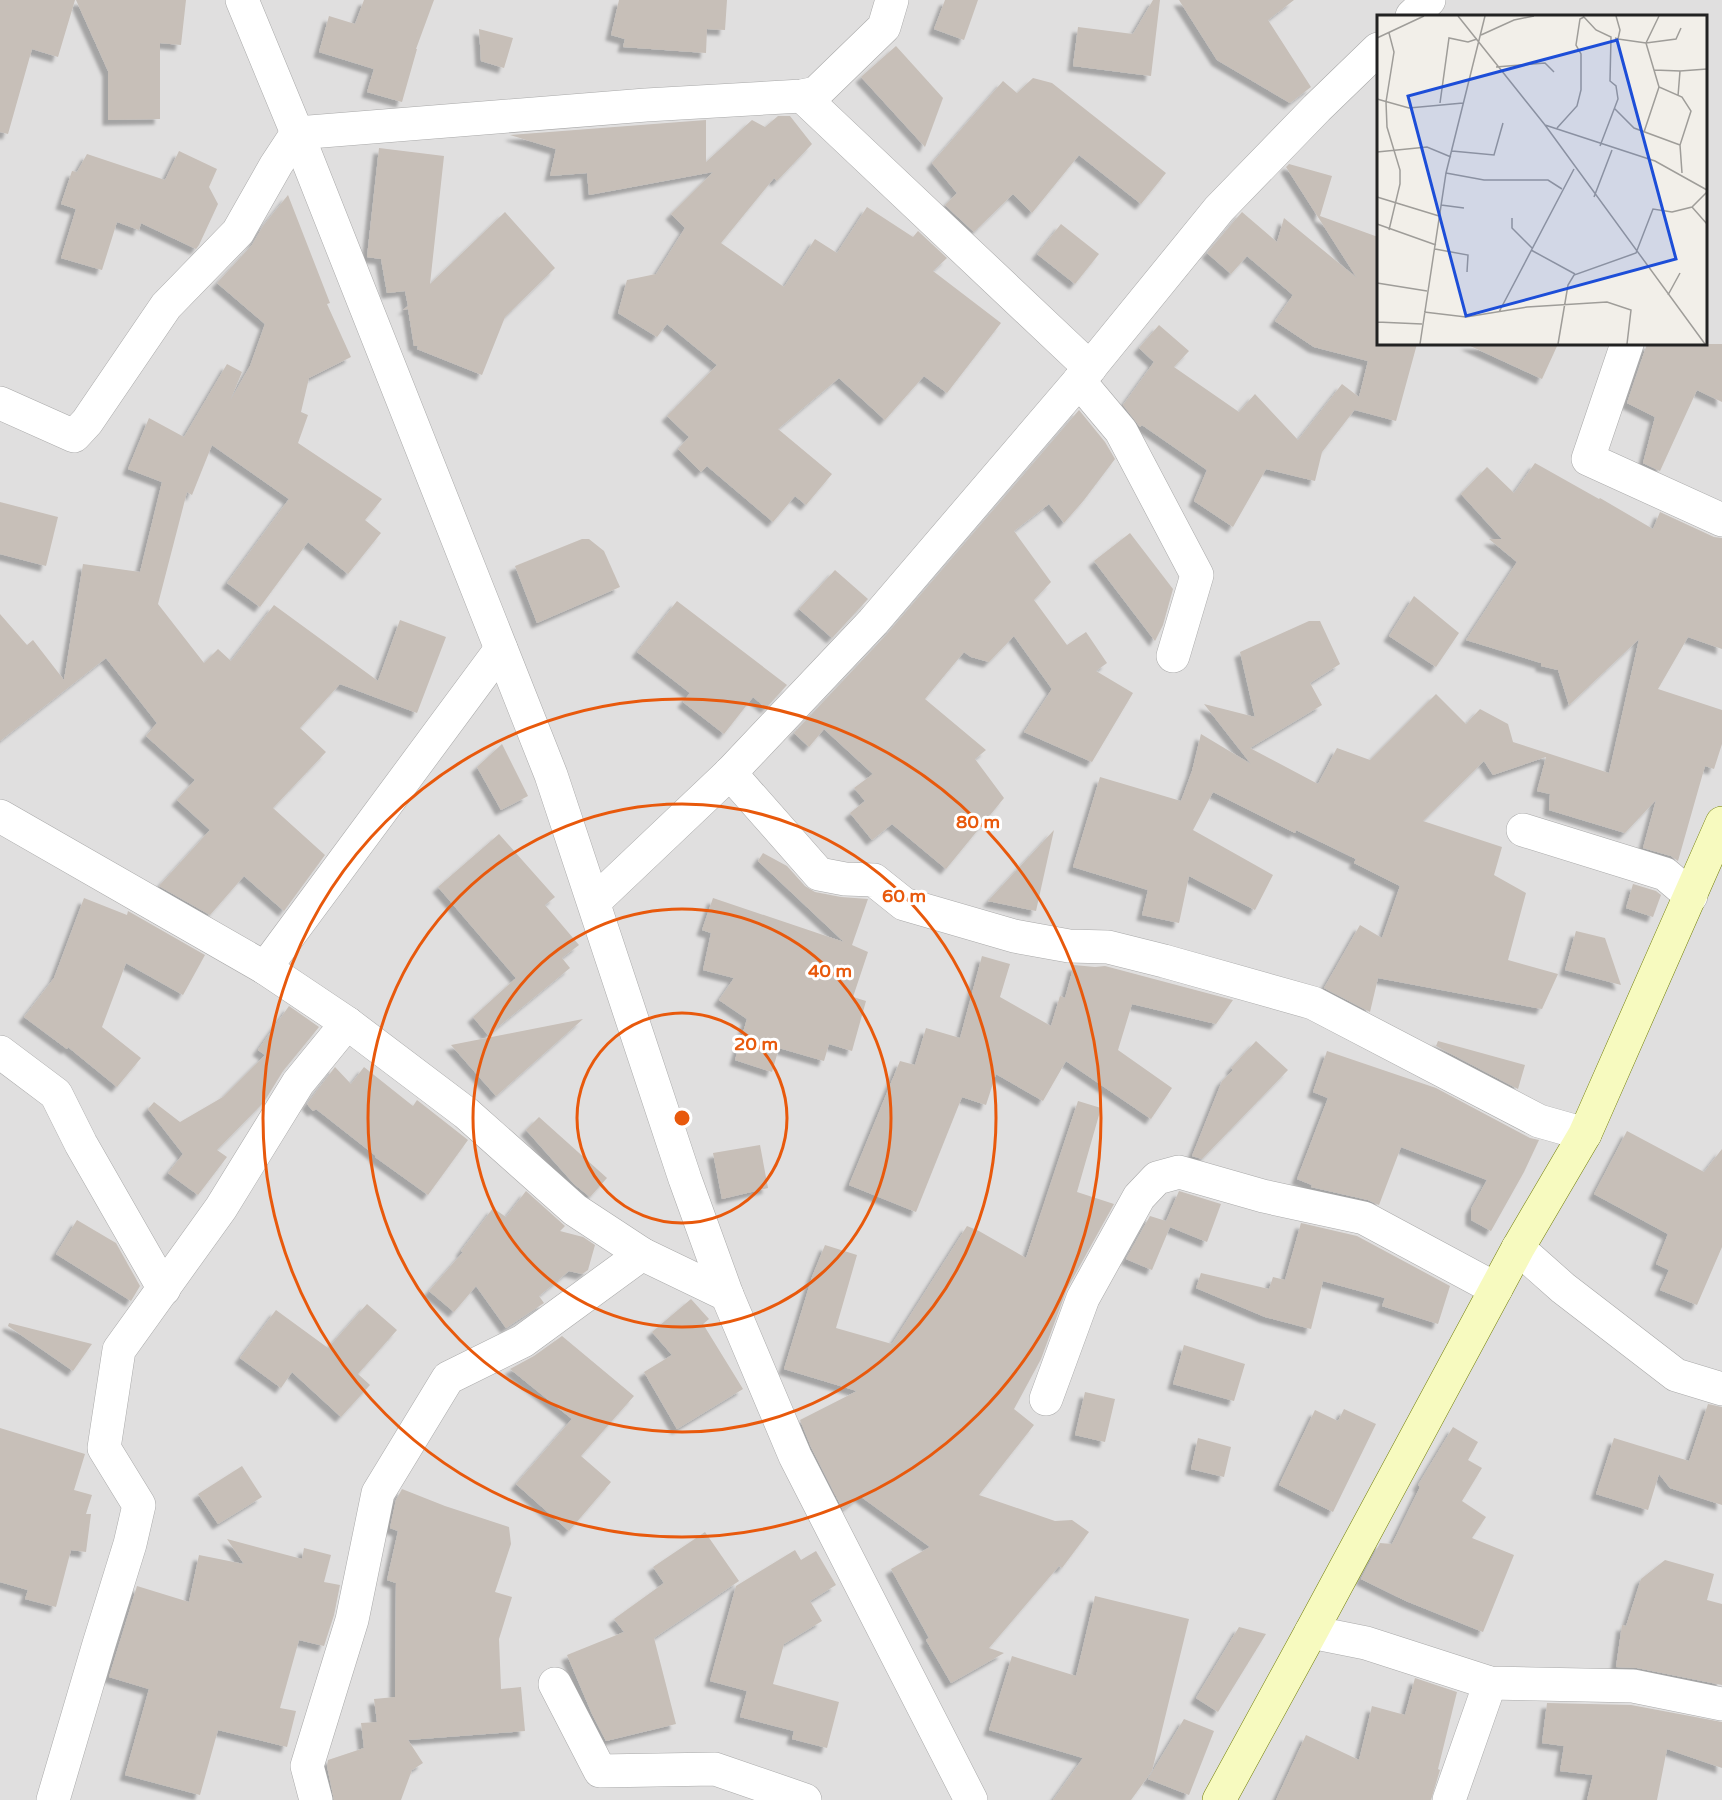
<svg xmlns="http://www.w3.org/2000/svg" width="1722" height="1800" font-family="'Varela Round',sans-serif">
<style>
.residential{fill:#e0dfdf;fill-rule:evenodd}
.building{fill:#c7bfb8;filter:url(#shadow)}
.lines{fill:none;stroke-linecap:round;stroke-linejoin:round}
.street-casing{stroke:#a9a9a9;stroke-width:34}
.secondary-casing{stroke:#707d05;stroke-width:34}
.street{stroke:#fff;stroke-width:33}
.secondary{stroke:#f7fabf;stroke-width:33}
.ring{fill:none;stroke:#e8590c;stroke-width:3}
.inset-road{fill:none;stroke:#9f9d99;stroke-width:1.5}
.view{fill:#1d4ed8;fill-opacity:0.15;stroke:#1d4ed8;stroke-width:3}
.inset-edge{fill:none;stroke:#222;stroke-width:3}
.centre{fill:#e8590c;stroke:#fff;stroke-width:3}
.ring-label{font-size:18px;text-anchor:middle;font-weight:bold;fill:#e8590c;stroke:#fff;stroke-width:6;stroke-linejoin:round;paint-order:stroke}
</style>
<defs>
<filter id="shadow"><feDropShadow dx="-5.5" dy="5.5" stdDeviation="1.5" flood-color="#0004"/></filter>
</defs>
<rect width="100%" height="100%" fill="#f2efe9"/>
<path class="residential" d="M0,0H1722V1800H0ZM1378,16H1706V344H1378Z"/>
<g class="building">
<polygon points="0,0 75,0 58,57 32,49 8,134 0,132"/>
<polygon points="76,0 186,0 181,45 160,43 160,119 108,120 108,71"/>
<polygon points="364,0 434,0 416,49 417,49 402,102 367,92 374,69 319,52 329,16 355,24"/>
<polygon points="619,0 727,0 725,30 707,29 706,53 623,47 625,39 611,35"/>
<polygon points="945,0 978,0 964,40 934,29"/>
<polygon points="1153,0 1160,0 1151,76 1073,66 1078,27 1133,34"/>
<polygon points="1179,0 1294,0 1268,20 1311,87 1290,103 1217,60"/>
<polygon points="479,29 513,38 504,68 481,61"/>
<polygon points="896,46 943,98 925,147 861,77"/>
<polygon points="1033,78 1052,83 1166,173 1141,204 1079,155 1032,213 1013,194 974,232 945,205 957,193 932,163 1003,81 1017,93"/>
<polygon points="778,116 790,116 812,144 777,181 774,178 721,243 784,287 815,239 837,253 867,207 913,237 918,231 947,258 933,271 1001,323 947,393 924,376 885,420 839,378 778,429 832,474 806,505 795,496 773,522 707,466 701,472 678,449 689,437 667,416 717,365 667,324 657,337 618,313 627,280 656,274 685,228 671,214 713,172 589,195 587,173 550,176 556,149 510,135 706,120 706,162 752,120 765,127"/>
<polygon points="379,148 444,156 430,284 505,212 555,268 505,317 482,375 417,349 418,346 414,346 408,309 403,310 408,306 405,291 387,293 381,259 367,257"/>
<polygon points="179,151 217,169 209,187 218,204 199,245 196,249 141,223 139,230 117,222 102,270 61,258 76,209 61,204 72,171 77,172 87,154 165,180"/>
<polygon points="1289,164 1332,176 1320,216 1378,237 1378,344 1417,344 1396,421 1355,410 1356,408 1322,452 1315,481 1266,469 1233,527 1194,501 1207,470 1142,425 1140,427 1123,405 1154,362 1139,348 1159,325 1189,351 1174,367 1239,412 1255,394 1298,440 1342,384 1359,397 1368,361 1314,347 1275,321 1293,295 1247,256 1231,274 1207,253 1242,212 1277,242 1284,218 1357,278 1286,167"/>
<polygon points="288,195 330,303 327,304 351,357 309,378 301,412 308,415 298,443 382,499 365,520 381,533 348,574 308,542 260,607 227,583 289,499 212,445 192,495 187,492 158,604 204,663 218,649 231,661 274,605 378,681 400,620 446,637 417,713 340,684 300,728 326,752 273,808 325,855 284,911 244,876 210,915 159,886 210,830 177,800 195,780 146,736 157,723 106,658 0,741 0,614 27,645 33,640 64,680 83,564 140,572 162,482 128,469 149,418 184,437 227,364 242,372 230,401 250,366 265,324 217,283 252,245 263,226"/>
<polygon points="1061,224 1099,254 1075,284 1037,254"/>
<polygon points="1466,344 1558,344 1542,379"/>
<polygon points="1647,344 1722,344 1722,402 1697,390 1660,471 1643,463 1655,417 1627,403"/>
<polygon points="1079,410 1105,442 1115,459 1084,500 1064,523 1049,504 1014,531 1051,582 1034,600 1067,645 1086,632 1107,663 1096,671 1133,693 1092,762 1024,732 1052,689 1014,636 989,662 971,657 964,652 925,699 986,750 975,759 1004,798 946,869 892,824 872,840 850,813 865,801 854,788 873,774 824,729 809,747 794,733 887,634"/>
<polygon points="1535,463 1599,499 1600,498 1653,529 1660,512 1714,537 1722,538 1722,649 1688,637 1658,689 1722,710 1722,744 1714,769 1705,766 1678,861 1671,856 1643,848 1656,800 1625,833 1549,810 1550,794 1537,791 1546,757 1493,775 1484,761 1423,821 1502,847 1494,875 1526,893 1508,960 1558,974 1542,1009 1378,978 1370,1012 1324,988 1360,925 1382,938 1400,886 1354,863 1356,859 1296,830 1295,833 1213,792 1193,830 1273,875 1255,910 1189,876 1179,923 1142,915 1148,890 1073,867 1100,777 1181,801 1192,771 1201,734 1251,764 1204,704 1255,717 1240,652 1309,621 1320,621 1340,664 1310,683 1322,705 1250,748 1318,784 1337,748 1370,760 1436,694 1466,724 1480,709 1508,724 1513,742 1609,773 1639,639 1569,705 1558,670 1541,666 1541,663 1466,640 1517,562 1489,539 1502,539 1461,494 1487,467 1514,493"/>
<polygon points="0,502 58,517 46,566 0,554"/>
<polygon points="1130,533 1173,589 1163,625 1155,641 1094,561"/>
<polygon points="582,539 589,539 604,551 620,587 537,623 515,566"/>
<polygon points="835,570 868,599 832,638 799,609"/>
<polygon points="1414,596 1459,633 1436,667 1389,636"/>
<polygon points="677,601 787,685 766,708 753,697 724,734 683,702 690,693 637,652"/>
<polygon points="502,744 528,796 501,810 477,767"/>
<polygon points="1054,830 1036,911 988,901"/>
<polygon points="499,834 555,897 545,905 579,945 562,958 570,968 488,1035 473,1017 516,978 438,887"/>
<polygon points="763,853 787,866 805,886 815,892 841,897 868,899 852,945 868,952 853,997 866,1001 852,1051 829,1044 824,1061 779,1048 772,1072 735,1060 747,1019 719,1000 734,978 703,970 711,933 702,930 713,898 844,942 758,861"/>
<polygon points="1633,884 1656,891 1661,895 1653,917 1626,908"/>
<polygon points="84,898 127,915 128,911 205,955 183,995 126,963 102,1027 141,1058 117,1087 68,1047 67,1049 24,1017 54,978"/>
<polygon points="1576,931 1605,938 1621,985 1565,970"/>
<polygon points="982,956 1010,964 1000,997 1051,1026 1060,996 1065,998 1074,965 1095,967 1105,966 1233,1000 1216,1024 1132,1004 1118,1050 1172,1088 1151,1119 1066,1061 1043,1101 996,1074 986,1105 962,1097 916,1212 849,1185 900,1061 915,1065 926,1028 960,1038"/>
<polygon points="289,1006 319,1027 283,1071 264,1102 217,1150 227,1157 198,1195 168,1173 183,1154 148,1109 154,1102 180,1122 223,1097 265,1055 258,1050"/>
<polygon points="583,1019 496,1096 451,1045"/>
<polygon points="1256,1041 1288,1070 1202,1159 1192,1156 1222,1081 1233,1070 1231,1068"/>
<polygon points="1438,1041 1525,1065 1518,1089 1436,1046"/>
<polygon points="1327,1051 1436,1088 1530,1138 1539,1140 1524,1172 1491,1231 1471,1220 1471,1209 1487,1180 1401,1147 1379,1205 1368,1200 1311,1187 1312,1185 1297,1179 1328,1098 1313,1092"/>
<polygon points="335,1067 351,1084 364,1067 413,1106 417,1100 468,1140 428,1195 375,1157 376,1156 316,1109 313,1111 307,1104"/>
<polygon points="1078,1101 1101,1108 1077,1192 1114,1204 1067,1289 1041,1359 1014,1409 1034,1425 979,1495 1055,1521 1072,1520 1089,1532 1062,1568 1059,1566 989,1648 1004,1653 951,1683 926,1640 929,1638 891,1569 930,1547 860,1496 843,1510 811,1447 800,1420 857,1391 784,1369 812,1277 825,1245 857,1255 836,1328 892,1344 967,1226 979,1231 1026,1258"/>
<polygon points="539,1117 607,1178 590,1197 574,1184 526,1130"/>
<polygon points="1627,1131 1704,1172 1722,1149 1722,1247 1697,1305 1660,1290 1669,1270 1656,1264 1668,1234 1594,1194"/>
<polygon points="760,1145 768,1188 722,1199 713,1153"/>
<polygon points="526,1191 565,1226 560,1231 583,1237 595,1245 588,1270 582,1274 569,1271 539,1296 544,1303 506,1328 476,1286 454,1312 429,1291 463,1252 461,1251 493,1208 506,1217"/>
<polygon points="1179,1191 1221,1204 1207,1242 1170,1227 1152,1270 1126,1259 1150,1216 1166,1221"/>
<polygon points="77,1220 116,1243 140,1286 131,1301 56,1254"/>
<polygon points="1301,1223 1357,1236 1450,1286 1438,1324 1382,1306 1385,1298 1323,1281 1311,1329 1265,1317 1196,1288 1201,1273 1269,1289 1273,1277 1285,1280"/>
<polygon points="691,1299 709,1319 703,1324 743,1389 677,1429 644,1372 672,1355 652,1332"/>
<polygon points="367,1304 397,1330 358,1374 370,1385 341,1417 292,1372 281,1388 240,1358 276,1310 328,1348"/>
<polygon points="9,1323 92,1344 73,1371 8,1326"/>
<polygon points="562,1336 634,1396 581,1456 611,1482 569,1531 516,1484 572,1419 510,1369 534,1356"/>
<polygon points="1184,1345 1245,1364 1234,1401 1173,1384"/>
<polygon points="1085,1392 1115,1399 1105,1442 1075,1435"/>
<polygon points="1708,1404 1722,1407 1722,1505 1670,1488 1659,1474 1648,1510 1596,1494 1614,1438 1689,1461"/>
<polygon points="1344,1409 1376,1424 1333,1512 1279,1485 1315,1410 1338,1421"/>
<polygon points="1453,1427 1478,1442 1468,1460 1482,1468 1462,1501 1486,1517 1472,1538 1514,1555 1483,1632 1406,1601 1361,1579 1380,1543 1392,1544 1420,1487 1418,1485"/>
<polygon points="0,1428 85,1454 74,1490 92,1495 86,1514 91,1514 86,1552 71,1550 56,1607 25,1599 28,1590 0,1582"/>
<polygon points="1198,1438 1231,1447 1224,1477 1191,1469"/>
<polygon points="242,1466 262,1497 218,1524 198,1494"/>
<polygon points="402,1489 445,1506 509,1527 511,1544 495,1592 512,1597 499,1639 501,1689 521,1687 525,1731 408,1740 423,1763 412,1770 401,1800 334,1800 327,1766 328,1760 364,1748 361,1723 377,1722 374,1699 395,1697 396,1583 387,1580 398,1531 390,1528 396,1500"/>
<polygon points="705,1532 739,1581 654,1638 676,1724 606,1741 592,1714 567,1655 624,1632 614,1619 664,1583 653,1567"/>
<polygon points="227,1539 302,1559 304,1548 331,1555 324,1582 340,1585 334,1615 324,1646 299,1640 280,1708 296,1711 287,1747 218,1730 200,1795 125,1775 149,1689 109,1677 137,1586 189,1602 199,1555 244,1564"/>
<polygon points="795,1550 801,1560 816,1551 836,1585 810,1601 822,1621 784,1644 773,1684 839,1702 827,1748 792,1739 794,1731 740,1717 747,1691 710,1681 736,1586"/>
<polygon points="1665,1560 1714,1574 1707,1600 1722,1604 1722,1685 1637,1668 1616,1667 1622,1625 1626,1626 1641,1579"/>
<polygon points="1095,1596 1189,1619 1152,1771 1131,1800 1053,1800 1083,1758 989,1730 1012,1656 1076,1676"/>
<polygon points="1239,1627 1266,1634 1218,1712 1196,1698"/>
<polygon points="1415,1678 1457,1692 1438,1769 1440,1770 1431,1800 1276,1800 1306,1735 1359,1760 1372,1706 1405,1715"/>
<polygon points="1547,1703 1631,1705 1722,1722 1722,1768 1667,1749 1657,1800 1587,1800 1593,1775 1560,1771 1564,1746 1542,1743"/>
<polygon points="1184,1719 1214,1731 1189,1795 1148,1779"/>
</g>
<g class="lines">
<defs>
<g id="street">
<polyline points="242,0 297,133 551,775 685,1179 727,1295 795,1456 971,1800"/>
<polyline points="1412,16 1429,0"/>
<polyline points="802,96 1090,368"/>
<polyline points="1627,344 1588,459 1722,520"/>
<polyline points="1079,381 1121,431 1197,575 1173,656"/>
<polyline points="0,403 74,436 87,422 166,306 238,232 276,165 297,133 646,105 802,96 816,93 884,27 892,0"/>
<polyline points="730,773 819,874 845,879 874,880 904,904 1014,936 1069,946 1108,947 1164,961 1313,1003 1539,1121 1585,1134"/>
<polyline points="0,816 265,968 347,1023 466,1113 575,1210 642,1254 727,1295"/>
<polyline points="1523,830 1665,874 1691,896"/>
<polyline points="594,902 730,773 873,622 1079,381 1219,209 1317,108 1378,49"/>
<polyline points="265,968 501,649"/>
<polyline points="0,1052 56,1094 81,1144 164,1289"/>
<polyline points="1518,1248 1563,1288 1676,1375 1722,1389"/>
<polyline points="1046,1399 1083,1298 1139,1197 1157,1178 1179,1172 1263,1196 1364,1218 1496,1289"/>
<polyline points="1311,1632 1366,1643 1490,1683 1633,1686 1722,1704"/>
<polyline points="555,1684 600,1771 715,1769 805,1800"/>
<polyline points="53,1800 99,1644 130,1544 139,1505 104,1448 119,1350 221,1208 298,1083 347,1023"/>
<polyline points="316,1800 307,1766 352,1620 378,1493 448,1378 523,1341 642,1254"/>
<polyline points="1449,1800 1490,1683"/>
</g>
<polyline id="secondary" points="1219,1800 1311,1632 1518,1248 1585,1134 1722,823"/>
</defs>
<use href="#street" class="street-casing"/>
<use href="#secondary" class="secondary-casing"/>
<use href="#street" class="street"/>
<use href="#secondary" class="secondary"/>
</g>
<g class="ring">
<circle cx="682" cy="1118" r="105"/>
<circle cx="682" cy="1118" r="209"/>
<circle cx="682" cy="1118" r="314"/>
<circle cx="682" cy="1118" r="419"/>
</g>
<g transform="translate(1377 15)">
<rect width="330" height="330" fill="#f2efe9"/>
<path class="inset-road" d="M81,1L168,110L328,329M206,1L219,15L234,22L233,66L239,71L241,84L223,131M282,1L269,28L282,72L305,82L314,96L303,130L305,158M104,20L137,5L157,1M0,23L47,1M238,23L241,24L243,15L239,1M241,24L269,28L299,24L304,13M119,52L168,48L177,57M277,55L303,56L301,81M303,56L330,54M0,84L32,93L86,88M63,88L72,23L91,27L100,24M237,93L257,113L303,130M168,110L278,146L330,175M180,113L200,91L204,75V39L199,30L203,4L207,2M267,117L282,72M75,136L117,140L126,108M0,137L50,132L74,142M69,158L107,165H171L185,174M0,182L62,201M217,182L235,135M64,190L87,193M315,192L330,209M135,203V213L155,233M0,209L59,230M12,215L23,169V155L10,112L9,87L17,37L12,18M58,234L91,240L90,257M154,235L198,259M0,268L50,276M0,269V321M291,280L303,258M47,297L89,302L150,292L230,287L254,295L250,329M122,297L197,154M0,307L45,309M43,329L69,158L108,1M181,329L191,270L197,260L259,238L276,194L295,197L315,192L330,177"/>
<path class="view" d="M240,25L299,244L89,301L31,81Z"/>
<rect width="330" height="330" class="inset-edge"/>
</g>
<circle cx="682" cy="1118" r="9" class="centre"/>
<g class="ring-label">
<text x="978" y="828">80 m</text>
<text x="904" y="902">60 m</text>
<text x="830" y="977">40 m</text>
<text x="756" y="1050">20 m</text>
</g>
</svg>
